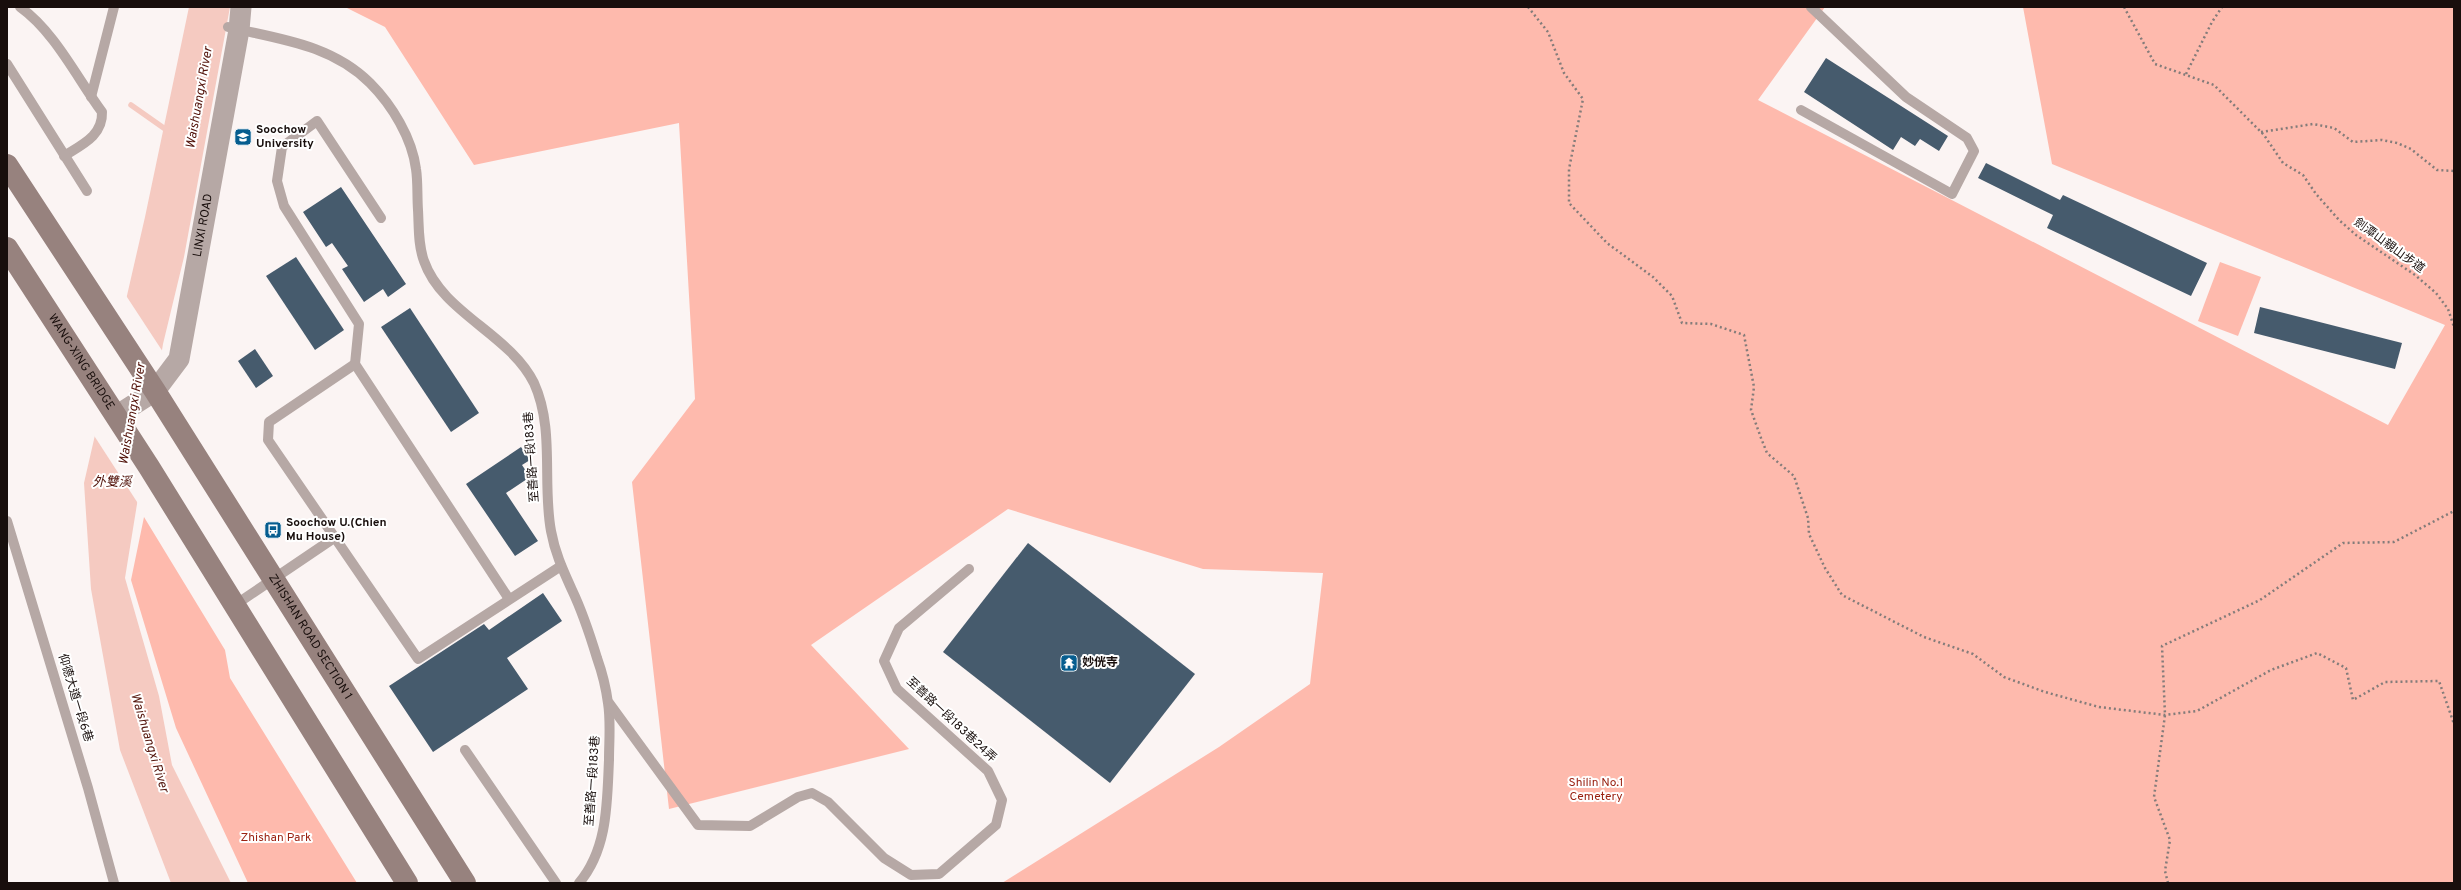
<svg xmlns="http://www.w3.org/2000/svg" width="2461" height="890" font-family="Overpass,'Noto Sans TC',sans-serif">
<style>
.green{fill:#febaad}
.water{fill:#f5cac1}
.pier{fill:#fbf4f3}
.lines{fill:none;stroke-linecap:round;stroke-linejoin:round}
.stream{stroke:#f5cac1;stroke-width:5.5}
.building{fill:#465b6d}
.path{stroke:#847c7a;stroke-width:2.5;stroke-dasharray:2 3;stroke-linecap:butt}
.service{stroke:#b6a8a5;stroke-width:10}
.minor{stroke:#b6a8a5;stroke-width:21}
.secondary{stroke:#97827e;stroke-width:22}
.labels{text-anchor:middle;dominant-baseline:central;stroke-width:4;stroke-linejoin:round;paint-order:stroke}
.poi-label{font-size:12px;font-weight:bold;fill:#180e0c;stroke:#fff;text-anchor:start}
.street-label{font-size:12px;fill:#180e0c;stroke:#fff}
.park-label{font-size:12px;fill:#9a2212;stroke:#fff}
.water-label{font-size:13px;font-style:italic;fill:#53140b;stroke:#fff}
</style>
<rect width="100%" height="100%" fill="#fbf4f3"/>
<g class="green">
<polygon points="345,7 1825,7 1758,100 2388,425 2445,325 2052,164 2023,7 2454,7 2454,883 1002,883 1219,747 1310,684 1323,573 1203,569 1008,509 811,645 909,749 669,809 632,482 695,399 679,123 474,165 385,27"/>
<polygon points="2220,262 2261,277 2238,336 2198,321"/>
<polygon points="144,517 225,650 230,678 357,883 248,883 176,728 131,580"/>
</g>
<polygon class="water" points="189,7 230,7 184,257 163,344 125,578 159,696 172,765 231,883 171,883 120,750 91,589 84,483 145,217"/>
<polygon class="pier" points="125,294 163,352 139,505 93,434"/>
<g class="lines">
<polyline class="stream" points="131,105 168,131"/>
</g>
<g class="building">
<polygon points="1826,58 1948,136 1939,151 1920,139 1915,146 1901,137 1893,150 1804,92"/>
<polygon points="1986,163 2060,200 2063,195 2207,263 2191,296 2047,228 2053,215 1978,178"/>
<polygon points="341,187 406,284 388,297 383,289 364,302 342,269 348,266 332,243 326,247 303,212"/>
<polygon points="296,257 344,330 315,350 266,276"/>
<polygon points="2260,307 2402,343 2395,369 2254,333"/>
<polygon points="410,308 479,413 451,432 381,327"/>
<polygon points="255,349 273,376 256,388 238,361"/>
<polygon points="521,447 530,460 522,465 530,477 506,493 538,541 515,556 466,484"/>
<polygon points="1028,543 1195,674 1110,783 943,652"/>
<polygon points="543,593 562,621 507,658 528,689 433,752 389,686 484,624 489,630"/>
</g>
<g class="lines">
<g class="path">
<polyline points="1528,7 1548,32 1564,73 1583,99 1569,169 1569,203 1607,243 1653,277 1672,296 1682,323 1711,324 1744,335 1754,387 1751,410 1761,438 1767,453 1794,476 1808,518 1809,534 1825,568 1842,595 1924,637 1973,654 2004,677 2045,692 2099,707 2165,715 2197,711 2271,670 2317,653 2346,668 2353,700 2385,682 2439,681 2454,724"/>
<polyline points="2124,7 2155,64 2214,85 2264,135 2283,163 2303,175 2316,194 2339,220 2356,235 2415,275 2436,293 2448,309 2454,327"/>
<polyline points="2186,74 2212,22 2222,7"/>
<polyline points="2261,132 2313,124 2334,128 2353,142 2382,140 2397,143 2411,149 2437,170 2454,171"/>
<polyline points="2168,883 2165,871 2170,840 2154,797 2165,715 2162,646 2260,600 2343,543 2394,542 2454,511"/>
</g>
<g class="service">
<path d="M20,7C55,32 77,78 102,112C103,136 81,145 64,156"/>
<path d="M228,27C278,39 331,44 370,83C392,105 412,138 416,169C418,182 417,196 418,210C419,227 418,245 424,261C442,313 510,334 534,383C555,429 542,483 551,531C555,553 563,570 572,590C582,611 590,635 597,658C602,672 606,688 608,703C611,722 609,741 609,760C607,802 608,849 579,883"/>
<polyline points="7,64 87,191"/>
<polyline points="91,97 114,7"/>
<polyline points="1801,110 1952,194 1974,151 1967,138 1906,97 1811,7"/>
<polyline points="381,218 317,121 282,147 277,181 284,206 359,324 355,364 509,599"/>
<polyline points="355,364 269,422 268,440 418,659 561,566"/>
<polyline points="7,521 88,788 114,883"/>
<polyline points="235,605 334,538"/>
<polyline points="609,703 698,825 750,826 798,797 812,793 828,802 884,858 911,875 939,874 996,825 1002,800 988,771 897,689 884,661 899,628 969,569"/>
<polyline points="465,750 556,883"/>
</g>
<path class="minor" id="s1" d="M116,416L155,391L179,359L239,30L241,7"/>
<g class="secondary">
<path id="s2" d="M7,165L155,391L465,883"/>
<path id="s3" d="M7,248L149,467L407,883"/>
</g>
</g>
<defs>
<symbol id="university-square" viewBox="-11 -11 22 22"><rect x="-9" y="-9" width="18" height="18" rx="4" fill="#065d8f" stroke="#fff"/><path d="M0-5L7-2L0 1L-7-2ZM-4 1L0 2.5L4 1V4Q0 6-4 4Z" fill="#fff"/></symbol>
<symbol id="bus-square" viewBox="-11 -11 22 22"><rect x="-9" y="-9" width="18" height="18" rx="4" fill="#065d8f" stroke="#fff"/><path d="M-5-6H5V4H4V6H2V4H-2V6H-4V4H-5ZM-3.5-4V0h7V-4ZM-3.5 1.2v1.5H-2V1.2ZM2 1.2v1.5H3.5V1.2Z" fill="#fff"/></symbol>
<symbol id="temple-square" viewBox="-11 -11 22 22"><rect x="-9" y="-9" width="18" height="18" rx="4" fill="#065d8f" stroke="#fff"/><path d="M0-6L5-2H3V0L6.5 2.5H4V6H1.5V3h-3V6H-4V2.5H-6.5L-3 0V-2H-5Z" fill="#fff"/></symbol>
</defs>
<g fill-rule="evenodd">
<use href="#university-square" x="233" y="127" width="20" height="20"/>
<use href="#bus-square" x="263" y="520" width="20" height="20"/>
<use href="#temple-square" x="1059" y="653" width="20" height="20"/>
</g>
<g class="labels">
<g class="poi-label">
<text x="256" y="130">Soochow<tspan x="256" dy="14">University</tspan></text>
<text x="286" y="523">Soochow U.(Chien<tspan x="286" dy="14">Mu House)</tspan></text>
<text x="1082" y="663">妙侊寺</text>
</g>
<g class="street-label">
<text stroke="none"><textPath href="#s1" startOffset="222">LINXI ROAD</textPath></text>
<text transform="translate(2389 246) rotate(36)">劍潭山親山步道</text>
<text stroke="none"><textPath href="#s3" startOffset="136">WANG-XING BRIDGE</textPath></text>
<text transform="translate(532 457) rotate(-94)">至善路一段183巷</text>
<text stroke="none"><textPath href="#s2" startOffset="561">ZHISHAN ROAD SECTION 1</textPath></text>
<text transform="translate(75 698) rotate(73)">仰德大道一段6巷</text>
<text transform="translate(951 720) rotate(43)">至善路一段183巷24弄</text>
<text transform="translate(593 781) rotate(-86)">至善路一段183巷</text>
</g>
<g class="park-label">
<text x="1596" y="783">Shilin No.1<tspan x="1596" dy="14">Cemetery</tspan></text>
<text x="276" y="838">Zhishan Park</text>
</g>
<g class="water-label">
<text transform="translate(200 98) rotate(-80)">Waishuangxi River</text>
<text transform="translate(133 414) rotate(-80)">Waishuangxi River</text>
<text x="112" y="483">外雙溪</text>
<text transform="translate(149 743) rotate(73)">Waishuangxi River</text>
</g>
</g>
<rect width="2461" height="890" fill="none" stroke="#180e0c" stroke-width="16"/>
</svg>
